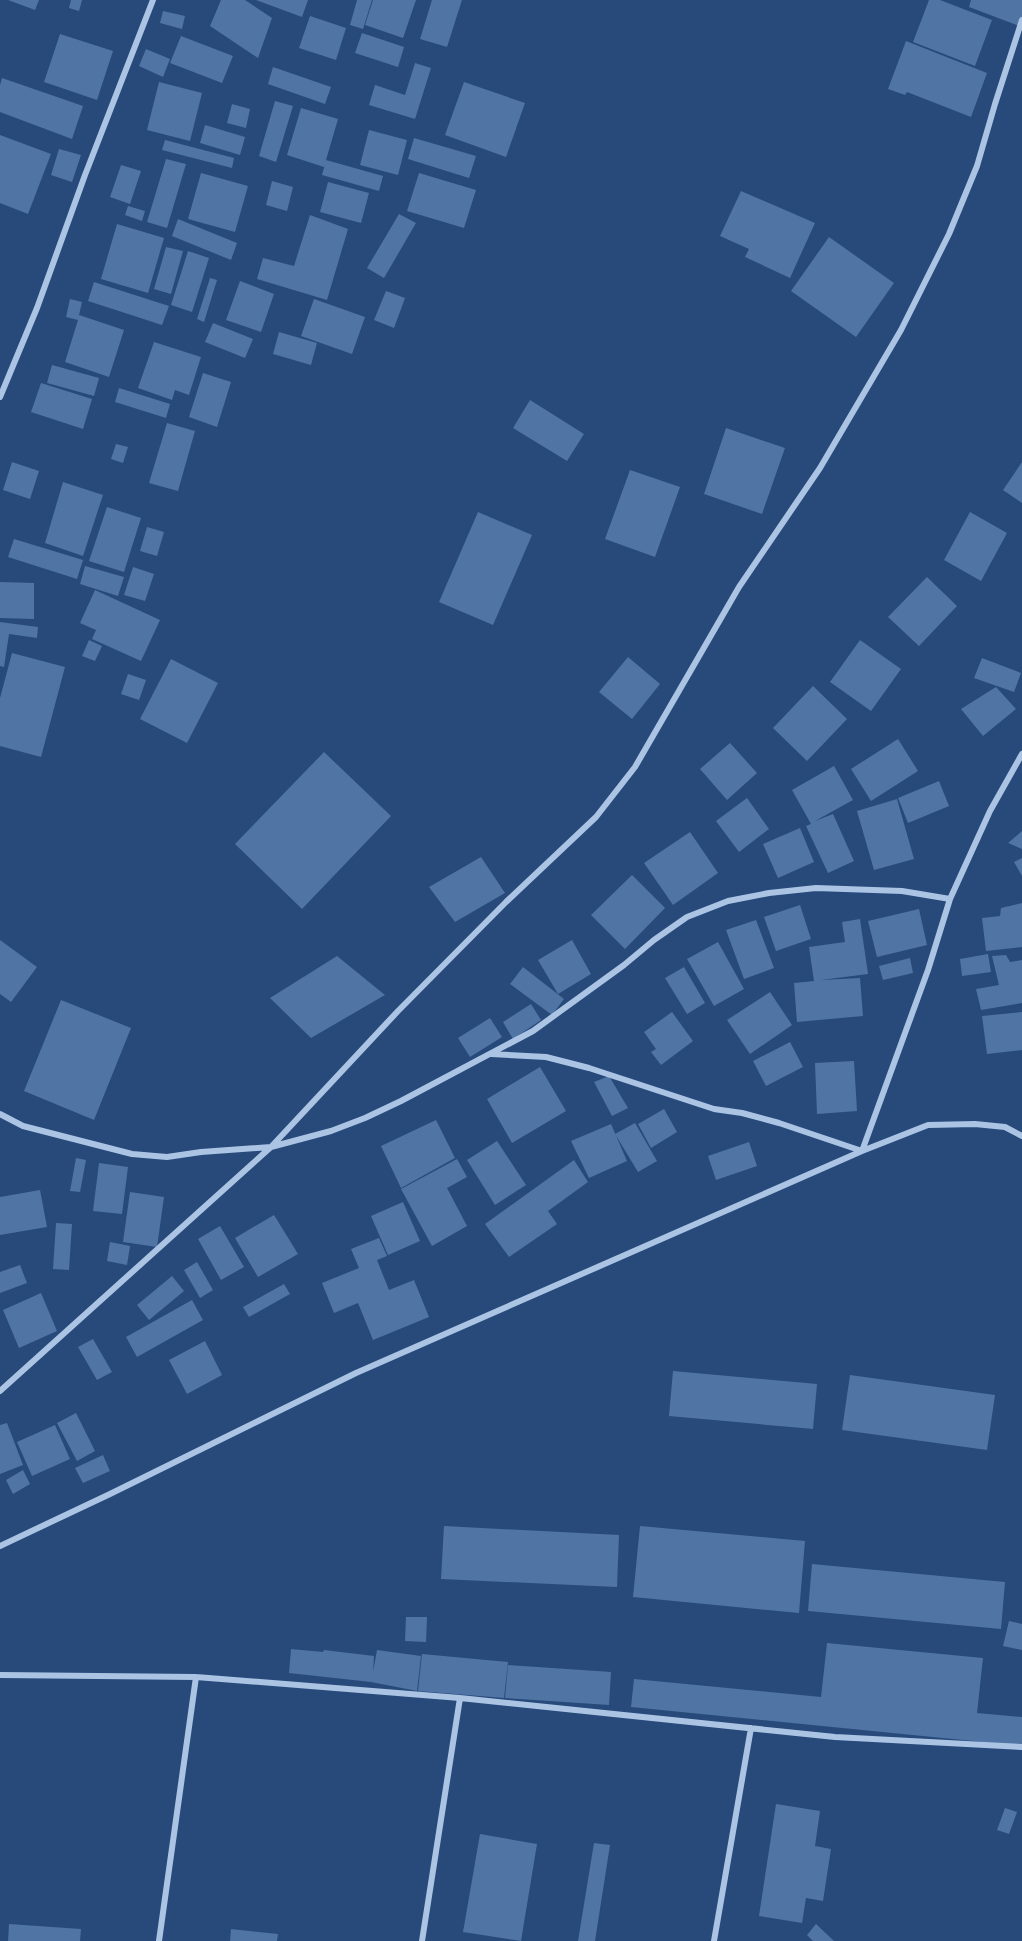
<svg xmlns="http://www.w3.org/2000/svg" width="1022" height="1941" font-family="'Varela Round',sans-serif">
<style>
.building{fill:#5074a4}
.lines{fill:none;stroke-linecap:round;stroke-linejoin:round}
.street{stroke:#abc4e4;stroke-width:6}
</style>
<rect width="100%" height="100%" fill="#274a7b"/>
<path class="building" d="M8 0H39L35 10Z
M71 0H82L79 11 69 8Z
M221 0H245L272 18 258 58 210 26Z
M256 0H308L302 17Z
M357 0H372L363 29 350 25Z
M373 0H416L403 38 365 25Z
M432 0H462L447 47 420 39Z
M929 0H940L992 20 975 66 913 42Z
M971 0H1022V27L969 7Z
M163 11 185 16 182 29 160 23Z
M310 16 346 28 336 60 299 48Z
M362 33 404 47 398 67 355 53Z
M60 34 113 51 97 100 44 82Z
M181 36 233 56 222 83 170 63Z
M906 41 987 73 971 117 907 92 905 95 888 89Z
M146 49 170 59 163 77 139 66Z
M415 63 431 68 415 119 369 105 375 85 405 95Z
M273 67 331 87 325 104 268 84Z
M2 78 83 106 72 139 0 112V85Z
M159 82 202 93 190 141 147 130Z
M464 82 525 103 506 157 445 135Z
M275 101 293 106 276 162 259 156Z
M232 104 250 109 246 128 227 123Z
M301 108 338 119 324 167 287 155Z
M205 125 245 137 240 155 200 143Z
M369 130 407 140 398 175 360 165Z
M0 135 51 154 28 214 0 203Z
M414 138 476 156 469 178 408 159Z
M165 140 234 158 232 168 162 150Z
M59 149 81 155 72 182 51 175Z
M166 159 186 164 167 228 147 222Z
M326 160 383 176 379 191 322 175Z
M121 165 141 171 130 204 110 197Z
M201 173 248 186 235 232 188 219Z
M419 173 476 190 464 228 407 211Z
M272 181 293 187 287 211 266 205Z
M328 182 369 193 361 223 320 212Z
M741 191 815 223 790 278 745 257 749 249 720 236Z
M128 206 145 211 142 221 125 215Z
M399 214 416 223 384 278 367 268Z
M310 215 348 229 327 300 257 279 263 258 294 266Z
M178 219 237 243 231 260 172 236Z
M117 224 164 238 148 293 101 279Z
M829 237 894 283 856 337 791 291Z
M166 247 183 251 171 294 154 289Z
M188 251 209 258 192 312 171 305Z
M210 278 217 280 204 322 197 319Z
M240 281 274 294 261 332 226 320Z
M94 282 169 306 162 325 88 301Z
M386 291 405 298 394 328 374 320Z
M70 299 82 302 79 315 124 330 109 377 65 362 78 320 66 317Z
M314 299 365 317 352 354 301 336Z
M213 323 253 339 245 358 205 342Z
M279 332 317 343 311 365 273 354Z
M154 342 201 357 189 395 175 390 172 400 138 388Z
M52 365 99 378 94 396 47 383Z
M203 373 231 382 217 427 189 417Z
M41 383 92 399 83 429 31 412Z
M119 388 170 404 166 418 115 402Z
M530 400 584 434 567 461 513 428Z
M167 423 195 431 178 491 149 483Z
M726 428 785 448 762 514 704 494Z
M116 444 128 447 123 463 111 459Z
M12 462 39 471 30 499 3 490Z
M1022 462V503L1003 490Z
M630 470 680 487 655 557 605 539Z
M63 482 103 495 83 556 45 543Z
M107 507 141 518 124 572 89 561Z
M478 512 532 535 493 625 439 602Z
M970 512 1007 533 981 581 944 560Z
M147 527 164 532 157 556 140 551Z
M14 539 83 560 77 579 8 557Z
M85 566 124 577 118 596 80 584Z
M133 567 154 574 145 601 124 595Z
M927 577 957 606 919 646 888 617Z
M0 582 34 583V619L0 618Z
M95 590 160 620 141 661 92 639 96 630 80 623Z
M0 622 38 627 37 638 9 634 4 667 0 666Z
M89 640 102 646 95 661 82 656Z
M860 640 901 669 871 711 830 682Z
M12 653 65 667 41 757 0 746V698Z
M628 657 660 684 632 719 599 692Z
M982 658 1021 673 1014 692 974 678Z
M171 659 218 683 187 743 140 719Z
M128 674 146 680 139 700 121 694Z
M813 686 847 719 807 761 773 728Z
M996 687 1016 709 983 736 961 709Z
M898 739 918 771 871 801 851 769Z
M730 743 757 773 727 800 700 769Z
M324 752 391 816 302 909 235 844Z
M834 766 853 800 815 821 833 814 854 861 828 873 806 826 811 824 792 790Z
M939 781 949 806 908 823 898 798Z
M747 798 769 829 739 852 716 821Z
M897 799 914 859 874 870 857 811Z
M800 828 814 862 778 878 763 844Z
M1022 831V849L1008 843Z
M690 832 718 873 673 905 644 863Z
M481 857 505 893 455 922 429 887Z
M1022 858V876L1014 862Z
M632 875 665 908 625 949 591 915Z
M1022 903V947L986 951 982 918 1000 916 1001 908Z
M800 905 811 939 776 951 764 917Z
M919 909 927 945 877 957 868 921Z
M860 919 868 974 821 980 860 978 863 1016 797 1022 794 983 814 981 809 947 845 942 842 922Z
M756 920 774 968 744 979 726 930Z
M0 940 37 967 11 1002 0 994Z
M572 940 591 974 558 994 538 960Z
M718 942 744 989 714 1006 687 959Z
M988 954 991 972 962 976 960 959Z
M1006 955 1010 962 1022 960V1003L981 1010 976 989 999 985 992 956Z
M337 956 385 995 311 1038 270 998Z
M910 958 913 973 883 980 879 966Z
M523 967 564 999 552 1015 510 984Z
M684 967 705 1003 687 1014 665 978Z
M770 992 792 1025 750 1054 727 1020Z
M61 1000 131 1028 94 1120 24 1091Z
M531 1004 541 1020 513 1039 503 1022Z
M672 1012 693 1041 661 1065 651 1052 656 1049 644 1032Z
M1022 1012V1050L987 1054 982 1016Z
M490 1018 502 1037 470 1057 458 1038Z
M790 1042 803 1067 766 1086 753 1061Z
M854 1061 857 1111 817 1114 815 1063Z
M540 1067 566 1111 512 1143 487 1099Z
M609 1076 628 1108 612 1116 594 1082Z
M664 1109 677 1132 651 1148 638 1124Z
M436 1120 455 1158 401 1188 381 1146Z
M635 1123 657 1161 638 1172 615 1134Z
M611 1124 627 1161 589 1178 571 1141Z
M497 1141 526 1185 495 1205 467 1160Z
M749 1142 757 1166 716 1180 708 1156Z
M76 1158 86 1160 80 1192 70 1191Z
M457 1159 467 1177 447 1188 467 1226 432 1246 401 1189Z
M574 1160 588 1182 548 1211 557 1224 509 1257 485 1224Z
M99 1163 128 1167 122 1214 93 1211Z
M40 1190 47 1227 0 1235V1197Z
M130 1192 164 1197 157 1247 123 1242Z
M403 1202 420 1241 388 1255 371 1216Z
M274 1215 298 1254 258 1277 235 1238Z
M56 1223 72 1224 69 1270 53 1269Z
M220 1226 244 1267 221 1280 198 1239Z
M379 1238 387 1256 377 1260 389 1290 414 1280 429 1317 373 1340 358 1303 334 1313 322 1283 359 1268 351 1249Z
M110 1242 130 1246 127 1265 107 1261Z
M197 1262 213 1290 200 1298 184 1270Z
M20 1265 27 1283 0 1293V1272Z
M172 1276 184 1291 149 1320 137 1305Z
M284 1284 290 1294 249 1317 243 1307Z
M41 1293 57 1331 19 1348 3 1310Z
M192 1300 203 1320 137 1357 126 1337Z
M93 1339 112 1372 97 1380 78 1347Z
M205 1341 222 1375 187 1394 169 1360Z
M673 1371 817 1384 813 1429 669 1416Z
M850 1375 995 1395 987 1450 842 1430Z
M76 1413 95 1451 77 1461 57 1423Z
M7 1423 23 1465 0 1474V1425Z
M55 1425 70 1459 32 1476 17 1442Z
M103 1455 110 1471 83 1483 75 1468Z
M23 1470 30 1484 13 1494 6 1480Z
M444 1526 619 1535 617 1587 441 1579Z
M640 1526 805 1541 799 1613 633 1597Z
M812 1564 1005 1582 1001 1629 808 1611Z
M406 1617H427L426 1642 405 1641Z
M1009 1621 1022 1624V1650L1003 1646Z
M827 1643 983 1658 977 1713 1022 1717V1746L631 1707 634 1679 821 1697Z
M291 1649 323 1652 324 1650 374 1656 373 1672 377 1650 421 1656 417 1691 371 1682 289 1673Z
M422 1654 508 1662 504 1698 418 1691Z
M508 1665 611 1672 609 1705 505 1698Z
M776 1804 820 1811 815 1846 831 1849 823 1901 806 1898 802 1923 759 1916Z
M1005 1808 1017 1812 1009 1834 997 1830Z
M480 1834 537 1844 521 1941 463 1932Z
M594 1843 610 1845 595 1941H578Z
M9 1924 81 1929 80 1941H8Z
M816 1924 834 1941H813L807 1935Z
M231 1929 278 1934 277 1941H230Z"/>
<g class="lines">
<path class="street" d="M0 397 37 308 85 175 153 0
M491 1054 546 1057 589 1068 714 1109 742 1113 779 1123 862 1151 928 970 950 899 990 811 1022 754
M0 1114 23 1126 132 1154 167 1157 201 1152 271 1147 331 1131 365 1118 401 1101 533 1031 624 965 654 940 687 917 728 901 769 893 816 888 902 891 950 899
M0 1391 271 1147 398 1011 506 902 596 817 635 767 739 587 820 468 901 330 949 234 977 166 995 104 1022 20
M0 1546 110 1494 356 1373 862 1151 928 1125 975 1124 1005 1127 1022 1136
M0 1675 196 1677 460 1698 835 1737 1022 1747
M159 1941 196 1677
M422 1941 460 1698
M714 1941 751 1728"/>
</g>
</svg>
